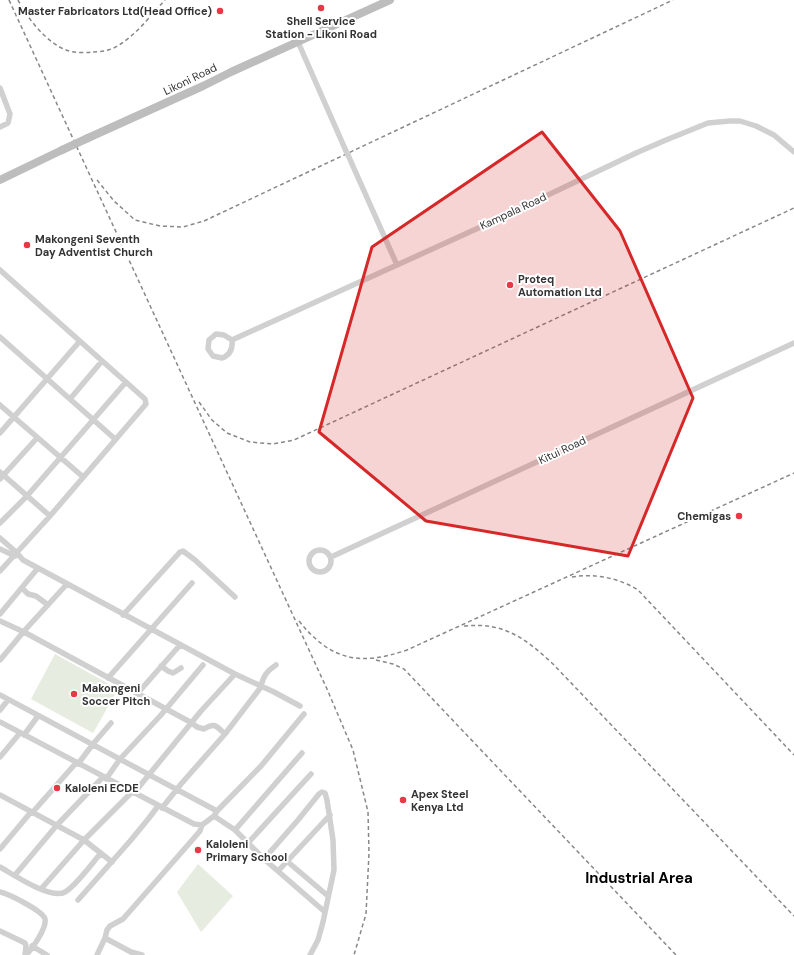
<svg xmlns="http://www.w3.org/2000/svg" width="794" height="955" font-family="'DM Sans',sans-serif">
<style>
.green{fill:#e6ecdf}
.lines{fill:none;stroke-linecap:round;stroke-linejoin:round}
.street{stroke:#d0d0d0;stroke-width:5.5}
.secondary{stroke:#bdbdbd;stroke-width:8}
.rail{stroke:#888;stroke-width:1.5;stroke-dasharray:4 3;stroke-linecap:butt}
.street-bridge{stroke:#d0d0d0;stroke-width:5.5}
.secondary-bridge{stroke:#bdbdbd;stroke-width:8}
.marked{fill:#d62828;fill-opacity:0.2;stroke:#d62828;stroke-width:3;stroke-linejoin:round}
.poi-dot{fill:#e63946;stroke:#fff;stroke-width:1.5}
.labels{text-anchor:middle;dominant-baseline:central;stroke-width:4;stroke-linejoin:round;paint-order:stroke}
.poi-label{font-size:11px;font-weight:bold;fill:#333;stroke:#fff;text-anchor:start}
.street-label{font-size:11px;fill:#333;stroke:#fff}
.district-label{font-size:15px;font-weight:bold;fill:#000;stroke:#fff}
</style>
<rect width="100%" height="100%" fill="#fff"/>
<path class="green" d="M55 654 118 689 93 733 31 699Z
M198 864 233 896 201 932 177 892Z"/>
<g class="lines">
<path class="street" d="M298 42 346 151
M0 88 10 114 8 123 0 127
M348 155 397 265
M0 270 145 399 146 404 50 516 0 571
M216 334 224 335 232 340C233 349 230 355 222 358L213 356 208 349 209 340Z
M0 337 115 439
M232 340 485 225 636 153 666 140 708 123 730 121H740L756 126 774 135 794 152
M70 399 102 361
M0 405 82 476
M0 433 80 341
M0 472 50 516
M0 479 37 438
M0 523 27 496 126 382
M0 538 16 552 23 560 235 674 274 692 300 706
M0 549 15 556
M309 561a11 11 0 1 1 22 0a11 11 0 1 1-22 0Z
M331 557 794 343
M22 588 28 594 36 596 48 605
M0 614 38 568
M123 615 180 552 183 551 195 560 235 597
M0 621 24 632 192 723 197 727 204 729C215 722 216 726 225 734
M0 660 25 630 67 584
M161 666 168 671 173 673 181 668
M108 678 192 583
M137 694 180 645
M0 695 217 811 261 766 304 714
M0 710 8 700
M0 722 194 824 202 825 214 816 217 811
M24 735 38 716
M0 757 20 733
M78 764 93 744 111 723
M106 779 120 759 161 715 203 665
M134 793 201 711 235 674
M0 795 84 840 112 862
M162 808 181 784 225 734 261 687C263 676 267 671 276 665
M32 813 76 763
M214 816 235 830 264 859 325 912
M235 830 302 753
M248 843 311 774
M0 849 31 812
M264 859 298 820 319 794 322 792 325 793 327 800 333 840 334 870 323 922 318 940 310 955
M288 862 328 896
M0 867C14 875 51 900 65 892 75 887 93 862 101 853
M279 870 330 815
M15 875 57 825 103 777
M41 889 84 840 132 792
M0 892C9 894 43 911 45 919 47 928 32 949 26 955
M78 900 131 840 149 818 158 806
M0 931 25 943 26 946 25 955
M105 938 107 930 110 926 123 919 194 838 200 831 202 825
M32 946 47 955
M97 955 105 938 131 952 142 955"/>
<path class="secondary" d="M88 138 203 86 231 72 390 0
M0 180 62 150"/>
<path class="rail" d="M9 0 327 689 353 750 368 812 369 853 366 914 354 955
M18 0C27 18 47 43 66 50 74 53 85 53 93 52 102 52 112 50 119 45 137 34 151 15 165 0
M97 180 114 201 135 220 160 226 183 227 204 221 673 0
M199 402 212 420 227 433 250 442 273 444 294 440 794 208
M572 577C594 573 619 578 638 590L794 755
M299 621C331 661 360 666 407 650L794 473
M464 626C504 622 525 638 553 664L794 916
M376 660 393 664 404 669 676 955"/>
<path class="street-bridge" d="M346 151 348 155"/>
<path class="secondary-bridge" d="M62 150 88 138"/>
</g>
<path class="marked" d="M542 132 620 231 693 398 628 556 426 521 319 432 372 247Z"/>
<g class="poi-dot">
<circle cx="321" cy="8" r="4"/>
<circle cx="220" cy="11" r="4"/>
<circle cx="27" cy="245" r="4"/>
<circle cx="510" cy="285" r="4"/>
<circle cx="739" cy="516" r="4"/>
<circle cx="74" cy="694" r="4"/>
<circle cx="57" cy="788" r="4"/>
<circle cx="403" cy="800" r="4"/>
<circle cx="198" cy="850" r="4"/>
</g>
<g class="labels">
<g class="poi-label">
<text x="212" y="11" text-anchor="end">Master Fabricators Ltd(Head Office)</text>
<text x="321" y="21" text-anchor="middle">Shell Service<tspan x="321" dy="13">Station - Likoni Road</tspan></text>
<text x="35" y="239">Makongeni Seventh<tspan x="35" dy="13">Day Adventist Church</tspan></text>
<text x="518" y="279">Proteq<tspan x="518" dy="13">Automation Ltd</tspan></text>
<text x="731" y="516" text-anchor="end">Chemigas</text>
<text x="82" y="688">Makongeni<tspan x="82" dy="13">Soccer Pitch</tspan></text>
<text x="65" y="788">Kaloleni ECDE</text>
<text x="411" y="794">Apex Steel<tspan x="411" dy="13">Kenya Ltd</tspan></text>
<text x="206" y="844">Kaloleni<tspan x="206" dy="13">Primary School</tspan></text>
</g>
<g class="street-label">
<text transform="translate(190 79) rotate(-26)">Likoni Road</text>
<text transform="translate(513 211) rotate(-25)">Kampala Road</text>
<text transform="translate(562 450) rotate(-25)">Kitui Road</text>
</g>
<g class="district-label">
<text x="639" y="878">Industrial Area</text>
</g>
</g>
</svg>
